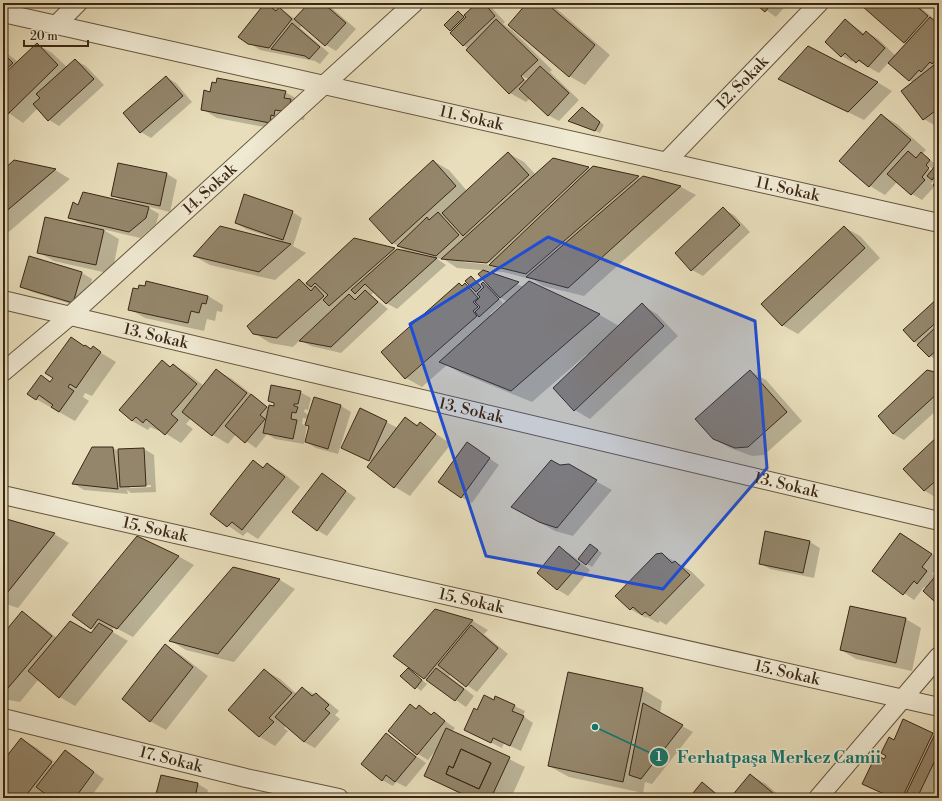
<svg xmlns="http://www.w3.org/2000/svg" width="942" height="801" font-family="'Libre Bodoni',serif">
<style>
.shadow{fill:#0003;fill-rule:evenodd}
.building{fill:#94866b;stroke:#3a2715;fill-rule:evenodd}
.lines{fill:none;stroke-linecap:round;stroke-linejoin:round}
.street-casing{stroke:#66553e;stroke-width:20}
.street{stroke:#f0ead3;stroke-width:18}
.marked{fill:#1d4ed8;fill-opacity:0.2;stroke:#1d4ed8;stroke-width:3;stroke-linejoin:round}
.labels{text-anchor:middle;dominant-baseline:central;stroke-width:3;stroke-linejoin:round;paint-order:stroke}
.street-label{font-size:16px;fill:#3a2715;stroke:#f0ead3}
.leader{fill:none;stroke:#0f766e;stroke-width:1.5}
.callout-dot{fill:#0f766e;stroke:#f0ead3;stroke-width:1.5}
.mark-label{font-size:12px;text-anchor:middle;font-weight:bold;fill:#fff}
.callout-label{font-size:17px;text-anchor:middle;font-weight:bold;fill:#0f766e;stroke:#f0ead3;stroke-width:3;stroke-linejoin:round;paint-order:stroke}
</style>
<rect width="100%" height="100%" fill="#e8debb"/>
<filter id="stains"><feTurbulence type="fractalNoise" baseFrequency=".005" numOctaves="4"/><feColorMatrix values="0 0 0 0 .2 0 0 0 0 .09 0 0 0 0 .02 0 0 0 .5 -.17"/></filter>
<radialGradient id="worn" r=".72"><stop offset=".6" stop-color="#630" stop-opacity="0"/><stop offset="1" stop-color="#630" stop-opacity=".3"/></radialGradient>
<path class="shadow" d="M266 3 278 10 280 8 296 20 310 3H326L356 29 336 51 326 45 302 25 300 28 329 53 320 64 315 61 260 50 239 36Z
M478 3H485L491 7 505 22 503 24 512 30 552 70 550 72 579 100 559 121 548 115 530 98 526 102 510 93 467 50 469 49 463 45 450 30 458 12 465 16ZM517 73 528 79 527 81 516 75Z
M528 3 551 4 610 55 585 85 569 76Z
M756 3H793L790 6 787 4 776 17Z
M867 3H915L939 23V128L924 119 902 91 913 83 889 62 879 73 854 59 852 62 842 56 846 20 865 34 866 32 877 38 896 56 907 44 864 6Z
M37 44 52 53 67 67 75 60 86 66 104 85 59 126 49 120 38 108 23 123 3 109V50L18 62Z
M166 77 176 83 192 102 151 138 141 132Z
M780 79 877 82 892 91 864 120Z
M285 92 301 101 306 109 304 120 291 118 285 131 217 118 202 109 211 93Z
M582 108 604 125 600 133 570 121Z
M881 115 897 124 926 150 922 154 937 165 939 163V189L935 186 922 200 912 194 897 182 885 195 870 186 841 161ZM926 165 933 169 932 171 925 167ZM934 180 937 182 934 186 931 184Z
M508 153 524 162 536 175 554 159 592 169 593 167 641 178 643 177 681 187 696 195 584 296 543 286 534 280 503 272 457 268 445 260 436 258 446 265 397 309 386 303 374 292 371 295 388 309 341 353 311 346 300 340 293 347 270 343 254 333 299 280 306 284 355 239 409 253 393 243 370 219 433 161 449 170 467 191ZM465 260 492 263V265L463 262Z
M14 161 55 170 70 179 3 237V171Z
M167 174 177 180 170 212 146 206 159 214 156 224 140 238 102 229 119 239 112 274 54 261 38 252 83 225 69 217 79 206 125 202 112 195Z
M723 209 734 215 750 232 703 276 692 270 676 253Z
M292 212 302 218 293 246 306 253 275 280 210 265 194 256 278 241V240L246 229 236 223Z
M844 227 860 236 880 258 798 334 782 325Z
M30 257 82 273 92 279 84 308 32 292 21 286Z
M483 271 524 287 529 282 600 315 619 326 642 305 657 314 678 336 590 419 575 410 554 388 588 356 587 354 532 402 461 373 447 365 422 387 406 378 382 352 459 284 463 286 465 284 474 289 471 277 481 285 483 283 491 287ZM497 296 508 302 492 316 490 314 503 303Z
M208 296 223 305 222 312 217 311 215 321 207 319 204 331 145 318 129 309Z
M939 298V362L930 356 914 341Z
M71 338 91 350 93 348 116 362 92 396 85 393 83 397 89 401 75 421 36 399 41 376 51 382Z
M162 362 172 367 174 365 189 374 204 386 216 370 232 379 269 408 275 407V404L269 401 300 392 311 398 308 410 305 409 304 412 309 415 341 406 351 412 338 454 316 448 306 442 310 427 307 425 304 444 275 439 267 434 256 448 236 434 228 444 213 435 191 418 186 424 193 429 181 443 160 430 159 431 150 427 148 430 132 421ZM303 418 308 419 306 426 302 424Z
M750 371 766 380 802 421 764 455 752 456 730 448 714 439Z
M939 374V408L904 440 893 434Z
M360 409 398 428 405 418 418 425 420 423 451 444 410 496 395 487 368 467 372 462 353 453Z
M939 437V493L935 497 925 491 905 469Z
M467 443 499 465 472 503 461 497Z
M113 448 120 452 144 449 154 455 156 492 131 493 127 490 128 494 84 490 74 484ZM151 485V487L130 488V486Z
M253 461 265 468 268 464 283 473 300 487 258 539 247 532 243 536 211 514Z
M560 466H568L612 490 573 536 555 531 528 516Z
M322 474 356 498 327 536 317 530Z
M3 519 54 534 69 543 18 608 3 603Z
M911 540 939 559V565L932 574 936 577 939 573V602L925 591 927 588 924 587 914 600 873 571Z
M810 542 820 548 814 578 770 569 760 563Z
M559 548 570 554 590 570 568 596 558 590 538 573Z
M595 548 602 553 592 567 587 564Z
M662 554 691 571 705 585 666 625 660 621 658 623 647 617 646 618 630 609Z
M178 556 194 565 133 637 114 627 111 631 128 641 75 706 60 697 39 679 20 702 3 699V630L6 632 22 613 37 622 57 638 91 634 95 630 74 614Z
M234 568 280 580 295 589 234 662 186 650 171 641Z
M436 610 473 621 488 630 484 634 508 654 477 692 451 674 449 676 474 696 466 707 424 678Z
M906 619 921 628 912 671 856 659 841 650Z
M165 646 181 655 208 676 166 730 150 721Z
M408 669 427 684 421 691 402 676Z
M264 670 280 679 297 694 302 688 326 700 339 711 335 715 340 719 315 748 304 742 286 726 284 728 288 731 275 746 260 737 229 710Z
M642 689 662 701 660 714 693 732 652 784 645 782 643 793 569 777 549 766Z
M496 697 525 711 523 716 533 723 521 751 504 743 502 748 465 730Z
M410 705 417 709 419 706 433 715 434 713 455 728 452 731 525 767 511 798H469L425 776 436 750 428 760 418 754Z
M904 721 939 738V779L930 798H891L864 783 885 760Z
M386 734 426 763 406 787 396 782 393 786 382 780Z
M21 739 37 748 56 763 65 751 104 779 90 798H53L49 795 47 798H3V758L6 760ZM48 759 55 763V765L47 761Z
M750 775 766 784 782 798H732Z
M198 784 208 790 206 798H156Z
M702 784 712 790 723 798H690Z"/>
<path class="building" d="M265 3 276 11 279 7 292 19 269 48 248 44 238 37Z
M309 3H323L346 23 325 46 294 19Z
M477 3H484L495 16 463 46 450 33 466 17 464 15Z
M527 3H546L595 45 569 77 508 25Z
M754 3H772L765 12Z
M865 3H913L928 16 904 43 862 6Z
M458 11 464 17 450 31 444 25Z
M930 17 939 25V56L932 64 930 62 921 72 919 70 909 81 888 63Z
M496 19 538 60 521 76 524 80 509 94 466 50Z
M845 19 863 35 866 31 885 48 868 67 859 60 856 63 845 53 841 57 825 42Z
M292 23 320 47 309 59 305 56 271 49Z
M37 43 58 65 7 115 3 111V75Z
M808 46 878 82 848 112 778 79Z
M3 53 13 63 3 72Z
M75 59 94 79 48 121 33 104 40 98 36 94Z
M939 61V108L923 120 901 91Z
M540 66 569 93 548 116 519 89Z
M166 76 183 96 140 133 123 113Z
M217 78 286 91 284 98 291 99 288 112 275 110 274 116 271 115 270 123 201 110 204 90 210 92 212 82 216 83Z
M582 107 600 122 595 131 568 121Z
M881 114 911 140 869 187 839 161Z
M908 151 916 158 921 152 930 160 926 165 929 168 922 177 925 180 911 195 887 174Z
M508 152 529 175 463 236 442 213Z
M553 158 589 167 487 263 441 259Z
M14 160 56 169 3 214V170Z
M433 160 456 186 392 244 369 219Z
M939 161V190L933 185 938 179 935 176 932 180 927 176Z
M118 163 167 173 160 206 111 196Z
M593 166 639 176 526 274 489 265Z
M643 176 681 186 568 288 526 277Z
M83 192 149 207 146 218 129 232 68 218 73 202 78 205Z
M244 194 293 211 283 240 235 223Z
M723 207 740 225 691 271 675 253Z
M438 212 459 235 436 256 397 246 427 217 429 220Z
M45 217 104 230 96 265 37 253Z
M220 226 291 244 259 272 193 256Z
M844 226 865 248 782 326 761 304Z
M354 238 395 248 329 306 323 300 328 295 315 283 311 287 306 283Z
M397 249 437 258 386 304 365 284 355 294 351 290Z
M29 256 82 272 73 303 20 287Z
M483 270 519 282 500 298 478 274Z
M471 276 481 287 476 292 465 281Z
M299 279 311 291 315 286 324 296 277 338 253 334 247 326Z
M146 281 208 296 206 304 202 303 199 313 191 311 188 323 128 310 133 288 138 289 139 285 145 286Z
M529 281 600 314 511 391 439 362Z
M483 282 499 299 479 317 475 312 480 307 475 302 480 297 477 294 484 287 481 284Z
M459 283 462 286 465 283 478 298 473 302 478 307 473 311 477 316 405 379 381 352Z
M365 290 378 302 331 347 299 341 349 294 355 300Z
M939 297V320L914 342 903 330Z
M642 303 664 326 574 411 553 388Z
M939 324V348L929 357 917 345Z
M71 337 84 346 85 345 91 349 93 346 101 352 76 388 70 384 68 387 74 391 59 412 51 407 53 405 39 395 36 400 27 394 41 375 50 382 53 378 45 373Z
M162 360 170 367 173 364 197 384 171 414 178 420 165 435 146 419 143 423 136 417 132 421 119 410Z
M216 369 247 393 212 436 182 412Z
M750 370 787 412 748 447 735 448 713 439 695 419Z
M927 370 939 373V392L893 434 878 416Z
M271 385 301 391 298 404H294V406L298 407 296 413 292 412 291 419 297 420 293 439 263 433 269 405 274 406V403L268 401Z
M251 394 267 407 260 415 265 419 245 443 225 426Z
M314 397 341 405 328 449 305 442 309 426 305 425Z
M360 408 387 421 369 461 341 448Z
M405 417 417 426 420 422 436 434 394 488 367 467Z
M939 435V478L924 491 903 469Z
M467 442 490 458 461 498 438 482Z
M92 447H113L118 489 72 484Z
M144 448 146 486 120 487 118 449Z
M253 460 263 468 267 463 285 477 242 530 232 522 227 527 210 514Z
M551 460 560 465 569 464 597 480 557 528 539 522 511 507Z
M322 473 346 491 317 531 292 512Z
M3 518 55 533 3 598Z
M765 531 810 541 803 573 759 564Z
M900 533 932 554 922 567 927 571 917 584 914 581 903 595 872 571Z
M137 536 179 556 117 629 98 619 91 629 72 615Z
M590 544 598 550 586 565 578 559Z
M559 546 580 564 557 590 537 573Z
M662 553 672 563 675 561 690 575 650 616 645 612 642 615 633 607 630 610 615 596 656 554Z
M233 567 280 579 218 654 169 641Z
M939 572V595L934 601 923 591Z
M850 606 906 618 896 663 840 650Z
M435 609 473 620 424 679 393 656Z
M22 611 52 636 3 694V634Z
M70 621 91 633 99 623 113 631 59 698 28 671Z
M471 625 498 648 466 687 438 665Z
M165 644 193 667 150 722 122 699Z
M408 668 422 680 415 689 400 676Z
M436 668 464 689 455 701 426 680Z
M264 669 292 693 269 718 274 722 259 737 228 710Z
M568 672 643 688 623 782 548 766Z
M302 687 312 696 316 693 329 705 325 709 330 713 304 742 275 717Z
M484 695 494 700 495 696 515 705 512 711 524 716 510 746 493 738 491 743 464 730 474 708 477 710Z
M643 703 683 725 641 779 629 775Z
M410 704 416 709 419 705 431 715 434 712 445 721 417 755 388 731Z
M903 719 933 733 902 798H893L862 784 876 755 884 759 886 756 881 753 889 737 894 740Z
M446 728 510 757 491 798H471L424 776ZM461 749 491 763 479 789 446 774 449 766 453 768Z
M386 733 416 757 395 782 386 775 382 781 361 764Z
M935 734 939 736V752L917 798H904Z
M21 738 52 762 24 798H3V761Z
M461 749 491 763 479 789 446 774 449 766 453 768Z
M65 750 94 772 75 798H51L36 787Z
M750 774 779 798H730Z
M161 775 198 783 195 798H155Z
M702 782 721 798H689Z"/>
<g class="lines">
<g class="street-casing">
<g id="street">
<path id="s1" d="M3 13 939 223"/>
<path d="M56 25 78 3"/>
<path id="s2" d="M666 162 819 3"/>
<path id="s3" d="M3 300 939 521"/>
<path id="s4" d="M3 372 71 315 414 3"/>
<path id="s5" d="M3 495 939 707"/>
<path id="s6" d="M3 718 246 778 339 798"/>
<path d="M818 798 939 656"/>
</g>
</g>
<use href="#street" class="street"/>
</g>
<path class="marked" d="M548 237 755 321 767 468 663 589 486 556 410 324Z"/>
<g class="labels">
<g class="street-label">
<text stroke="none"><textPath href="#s2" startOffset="110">12. Sokak</textPath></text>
<text stroke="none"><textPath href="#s1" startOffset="480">11. Sokak</textPath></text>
<text stroke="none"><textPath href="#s4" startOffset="276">14. Sokak</textPath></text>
<text stroke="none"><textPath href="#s1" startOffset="804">11. Sokak</textPath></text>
<text stroke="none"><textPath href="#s3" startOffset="157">13. Sokak</textPath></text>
<text stroke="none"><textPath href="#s3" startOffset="481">13. Sokak</textPath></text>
<text stroke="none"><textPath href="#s3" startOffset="805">13. Sokak</textPath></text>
<text stroke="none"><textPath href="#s5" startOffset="156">15. Sokak</textPath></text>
<text stroke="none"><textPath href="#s5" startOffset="480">15. Sokak</textPath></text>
<text stroke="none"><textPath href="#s5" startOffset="804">15. Sokak</textPath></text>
<text stroke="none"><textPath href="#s6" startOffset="173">17. Sokak</textPath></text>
</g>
</g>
<path class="leader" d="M595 727L659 757"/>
<g class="callout-dot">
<circle cx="595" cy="727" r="4"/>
<circle cx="659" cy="757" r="10"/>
</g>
<g class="mark-label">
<text x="659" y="761">1</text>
</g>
<g class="callout-label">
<text x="779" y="763">Ferhatpaşa Merkez Camii</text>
</g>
<rect width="942" height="801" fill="none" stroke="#e8debb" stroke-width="16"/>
<rect x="4" y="4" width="934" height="793" fill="none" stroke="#3a2715" stroke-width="2"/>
<rect x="8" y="8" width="926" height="785" fill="none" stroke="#3a2715"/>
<path d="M24 40v6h64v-6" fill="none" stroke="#3a2715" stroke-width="2"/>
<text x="30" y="40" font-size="12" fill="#3a2715" stroke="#f0ead3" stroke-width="3" paint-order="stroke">20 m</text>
<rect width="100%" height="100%" filter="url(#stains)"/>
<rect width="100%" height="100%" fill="url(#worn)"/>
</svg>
